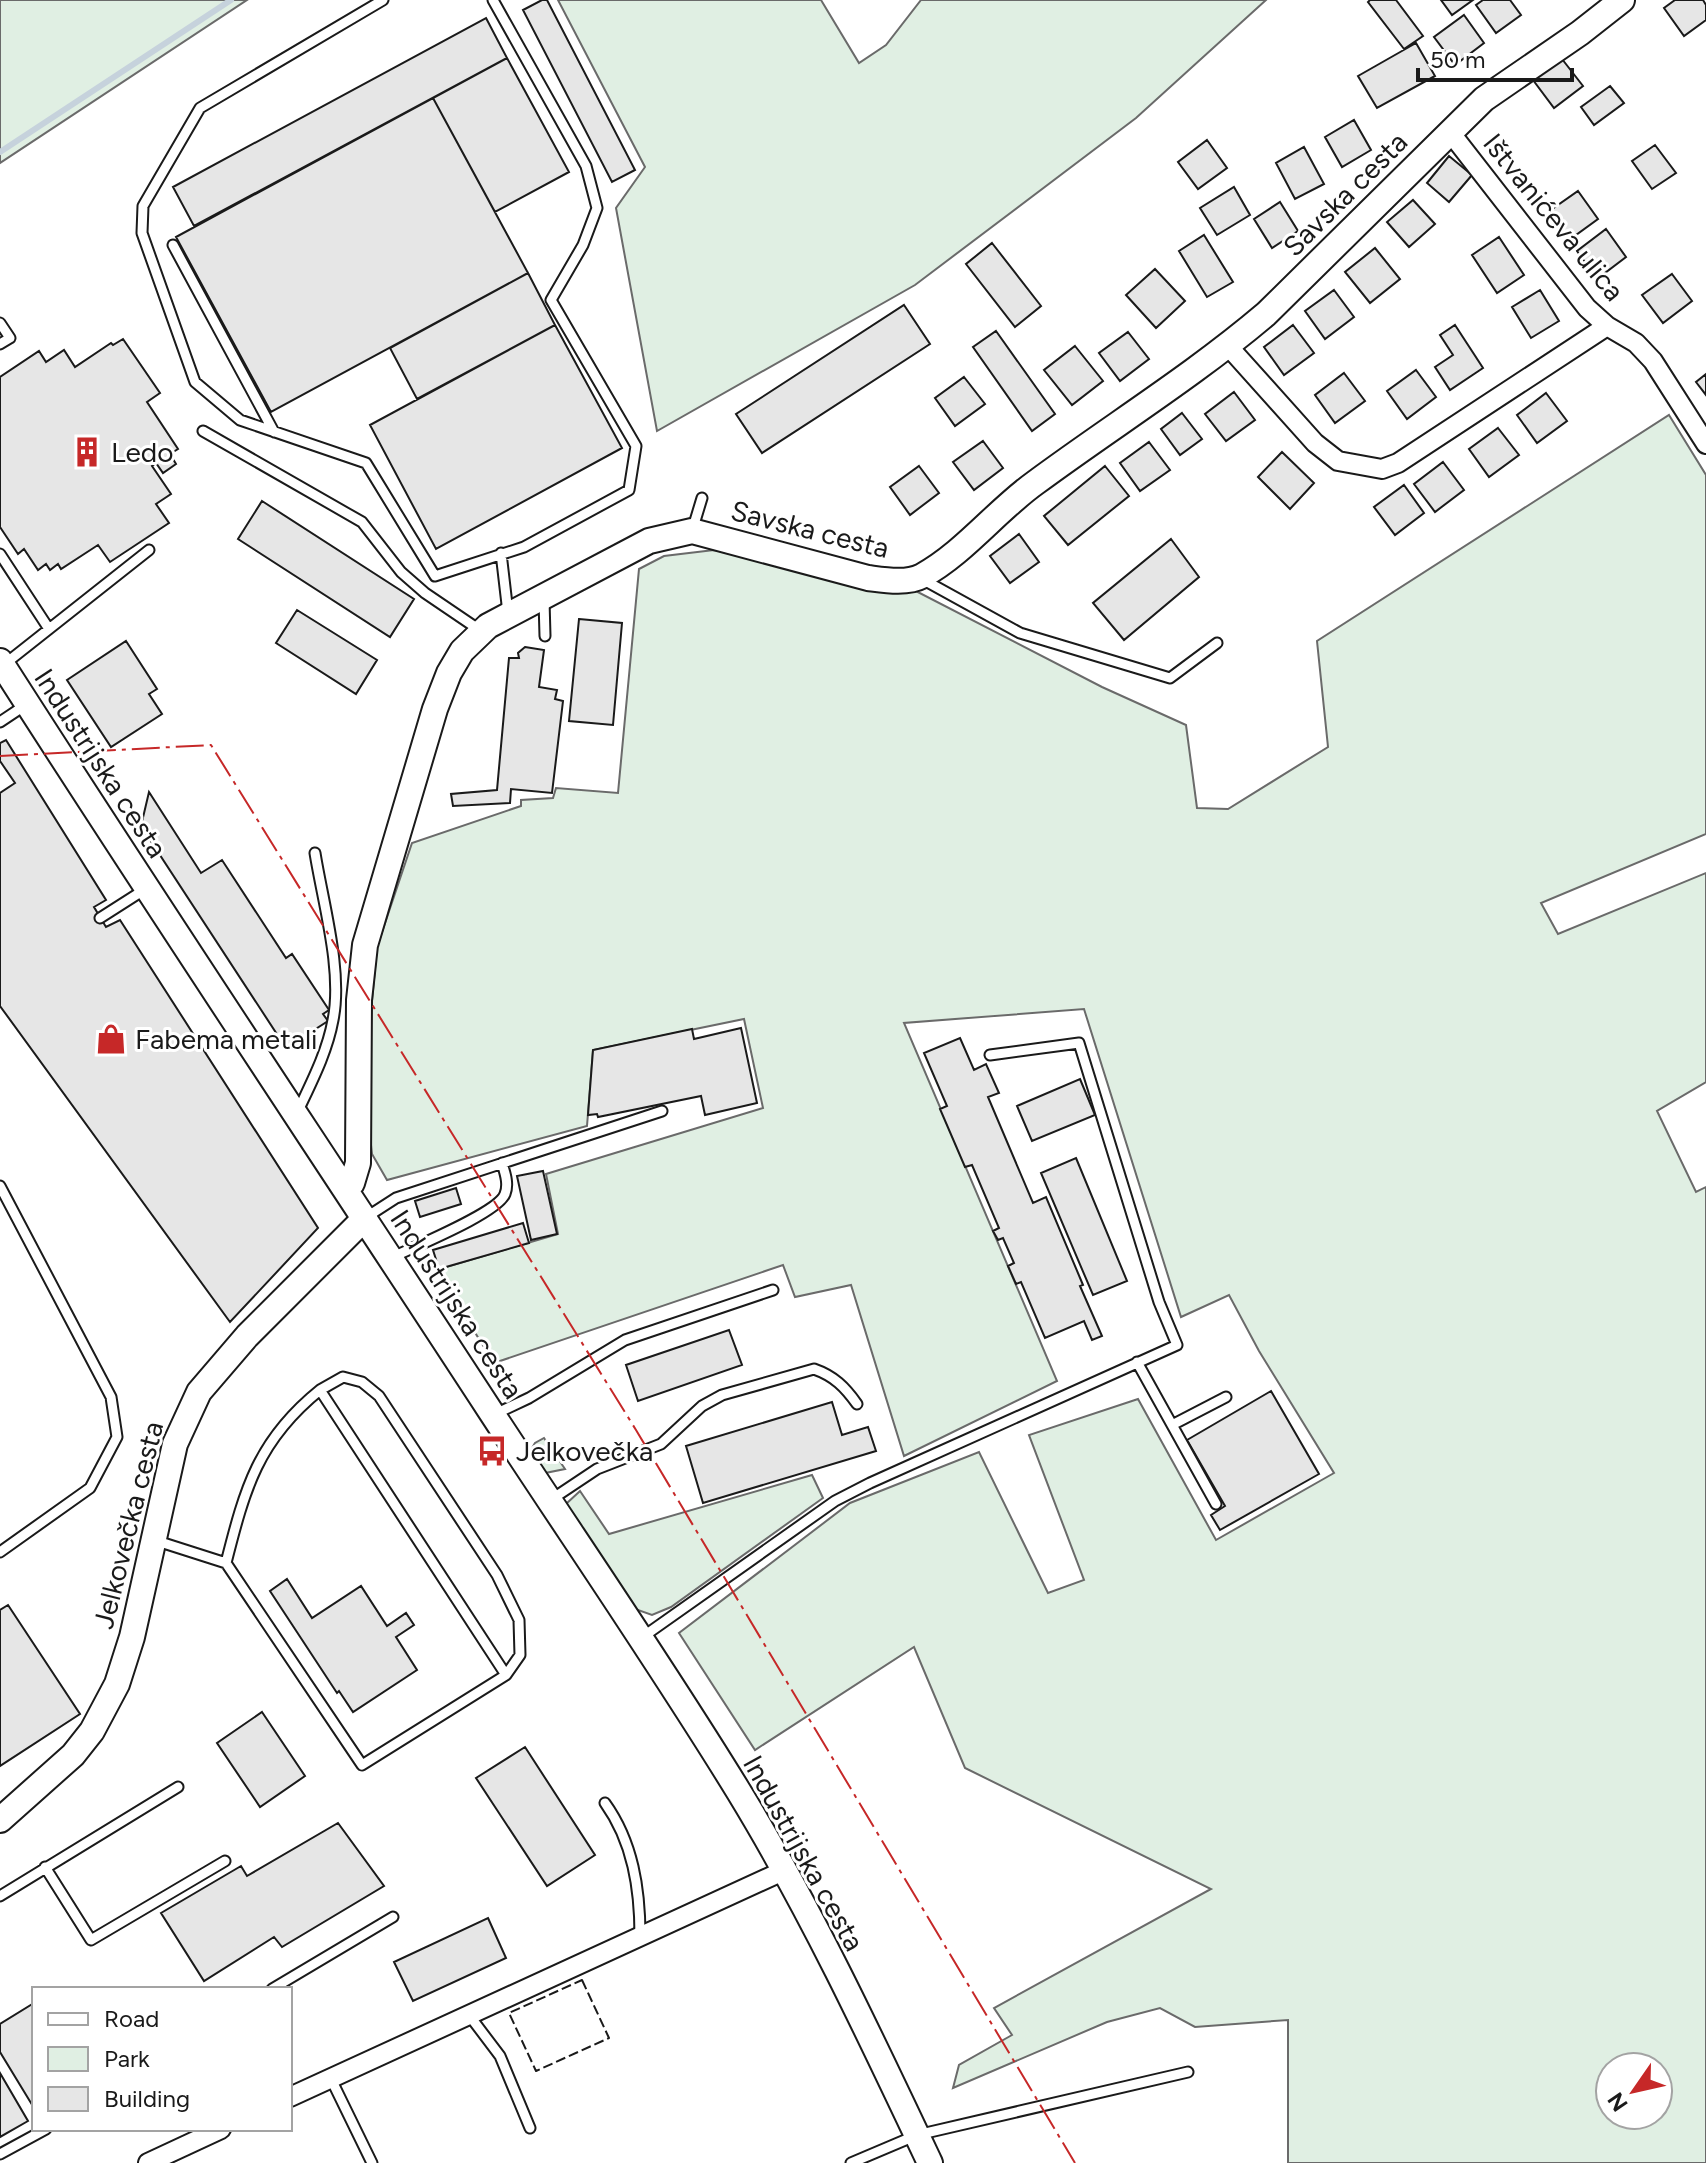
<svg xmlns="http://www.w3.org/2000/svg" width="1706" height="2163" font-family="Figtree,sans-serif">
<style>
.green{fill:#e0efe3;stroke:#6a6a6a;stroke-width:2;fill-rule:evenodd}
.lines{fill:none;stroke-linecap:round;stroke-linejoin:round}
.stream{stroke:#c6d2dc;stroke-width:6}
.building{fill:#e6e6e6;stroke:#1a1a1a;stroke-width:2}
.service-casing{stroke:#1a1a1a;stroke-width:13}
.minor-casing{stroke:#1a1a1a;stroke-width:22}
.tertiary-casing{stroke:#1a1a1a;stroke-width:28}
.service{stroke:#fff;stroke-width:9}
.minor{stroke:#fff;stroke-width:18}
.tertiary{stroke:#fff;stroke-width:24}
.fence{stroke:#1a1a1a;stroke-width:2;stroke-dasharray:10 4;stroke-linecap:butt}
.power{stroke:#c62828;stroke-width:2;stroke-dasharray:28 6 4 6;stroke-linecap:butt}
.labels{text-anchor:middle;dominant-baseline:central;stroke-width:6;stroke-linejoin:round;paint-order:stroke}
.street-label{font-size:28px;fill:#1a1a1a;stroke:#fff}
.poi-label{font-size:28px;fill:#1a1a1a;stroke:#fff;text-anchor:start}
</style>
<rect width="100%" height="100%" fill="#fff"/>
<path class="green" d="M0 0H247L0 163Z
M558 0H821L859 63 886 45 921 0H1266L1136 118 915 285 657 431 616 208 645 167Z
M1669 415 1706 475V834L1541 903 1558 934 1706 873V1082L1657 1111 1696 1192 1706 1187V2163H1288V2020L1195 2027 1160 2008 1107 2022 953 2088 959 2065 1012 2035 994 2008 1211 1889 965 1768 914 1647 755 1750 679 1633 850 1503 979 1452 1048 1593 1084 1580 1029 1435 1138 1399 1216 1540 1334 1473 1259 1351 1229 1295 1181 1317 1084 1009 904 1023 1057 1381 904 1456 851 1285 795 1297 783 1265 494 1363 436 1270 558 1234 546 1174 763 1108 744 1019 593 1050 587 1126 387 1180 372 1154 371 1145V1012L377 947 412 843 521 806V800L553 798 556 788 618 793 639 569 664 556 714 550 912 589 1102 687 1186 725 1197 808 1228 809 1328 747 1317 641ZM1610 2067H1658V2115H1610Z
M544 1438 565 1469 545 1473 532 1448 535 1443Z
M812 1475 823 1498 671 1607 652 1615 635 1609 566 1504 580 1491 609 1534Z"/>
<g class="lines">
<path class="stream" d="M0 152 231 0"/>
</g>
<path class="building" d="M542 0H547L635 170 612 182 523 10Z
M1370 0H1396L1423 36 1404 49 1368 2Z
M1441 0H1473L1452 15Z
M1483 0H1510L1521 15 1496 33 1476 5Z
M1675 0H1703L1706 5V20L1684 36 1664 8Z
M1464 15 1484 43 1455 65 1434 37Z
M486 18 507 58 194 226 173 187Z
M1416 43 1435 76 1377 108 1358 76Z
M507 58 569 172 495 212 433 98Z
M1562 59 1583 86 1554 108 1533 80Z
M1610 86 1624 103 1594 125 1581 107Z
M433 98 528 273 271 412 176 237Z
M1354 120 1371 150 1342 167 1325 137Z
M1207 140 1227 168 1198 189 1178 162Z
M1655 145 1676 173 1652 189 1632 161Z
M1304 147 1324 184 1295 199 1276 163Z
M1449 156 1472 175 1449 202 1427 183Z
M1234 187 1250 215 1217 235 1200 208Z
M1578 191 1598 219 1569 240 1548 212Z
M1413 200 1435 224 1409 247 1387 222Z
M1280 202 1298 231 1272 248 1254 219Z
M1606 229 1626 257 1597 279 1577 251Z
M1204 235 1233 282 1207 297 1179 251Z
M1499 237 1524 275 1497 293 1472 255Z
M992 243 1041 306 1015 327 966 264Z
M1375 248 1400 279 1370 303 1345 272Z
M1155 269 1185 301 1156 328 1126 295Z
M528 273 555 325 417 399 390 348Z
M1672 274 1692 301 1663 323 1642 295Z
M1334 290 1354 317 1325 339 1305 311Z
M1540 290 1559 321 1531 338 1512 307Z
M904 305 930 344 762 453 736 414Z
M555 325 622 448 436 549 370 425Z
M1293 325 1314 353 1284 375 1264 347Z
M1455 325 1483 368 1450 390 1435 367 1453 355 1440 335Z
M996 331 1055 414 1032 431 973 347Z
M1128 332 1149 359 1120 381 1099 353Z
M123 339 160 393 147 402 178 449 170 454 176 464 163 473 156 463 152 466 171 494 156 504 169 523 110 562 98 545 61 569 58 564 50 570 46 564 38 570 24 549 18 554 0 527V377L39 351 46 362 64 350 75 367 111 343 113 345Z
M1075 346 1103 381 1072 405 1044 370Z
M1416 370 1436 397 1407 419 1387 391Z
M1344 373 1365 401 1335 423 1315 395Z
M1706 374V395L1696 382Z
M964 377 985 404 955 426 935 398Z
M1234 392 1255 420 1226 441 1205 414Z
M1546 393 1567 421 1537 443 1517 415Z
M1182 413 1202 439 1180 455 1161 429Z
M1498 428 1519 455 1489 477 1469 449Z
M983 441 1003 468 974 490 953 462Z
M1149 442 1170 470 1140 491 1120 463Z
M1282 452 1314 483 1290 509 1258 477Z
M1443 462 1464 490 1435 512 1414 484Z
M919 466 939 493 910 515 890 487Z
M1105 466 1129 496 1068 545 1044 516Z
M1404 485 1424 513 1395 535 1374 507Z
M262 501 414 599 390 637 238 539Z
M1019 534 1039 562 1010 583 990 556Z
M1171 539 1199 577 1124 640 1093 603Z
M297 610 377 660 356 694 276 643Z
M579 619 622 623 613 725 569 721Z
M126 641 157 689 149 694 162 714 111 747 67 680Z
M525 647 544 650 539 687 557 690 555 699 563 701 552 793 511 789 510 803 453 806 451 794 497 790 509 658H519L518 653Z
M6 740 106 900 94 907 106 927 120 920 318 1228 230 1322 0 1006V793L15 783 0 761V743Z
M149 792 201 873 222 860 286 958 292 954 329 1010 323 1014 328 1021 286 1048 141 826Z
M741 1028 757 1103 705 1115 701 1096 598 1117 597 1114 588 1115 593 1050 692 1029 694 1039Z
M960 1038 974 1070 986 1064 999 1093 988 1097 1033 1203 1046 1197 1083 1285 1080 1286 1102 1336 1092 1340 1084 1321 1045 1338 1021 1282 1016 1284 1008 1266 1014 1263 1003 1238 998 1240 993 1231 999 1228 972 1165 965 1167 940 1109 947 1106 924 1053Z
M1080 1079 1095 1115 1032 1141 1017 1106Z
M1076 1158 1127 1281 1093 1295 1041 1173Z
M543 1171 557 1234 531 1240 517 1176Z
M456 1188 461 1204 420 1217 415 1201Z
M523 1223 529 1243 439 1269 433 1250Z
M729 1330 742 1365 638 1401 626 1365Z
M1271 1391 1319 1474 1220 1530 1211 1515 1225 1506 1187 1440Z
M832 1402 842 1435 868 1427 876 1451 703 1503 686 1446Z
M287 1579 312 1618 361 1586 387 1626 406 1613 414 1625 396 1637 417 1670 353 1712 339 1691 337 1693 270 1591Z
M8 1605 80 1714 0 1766V1610Z
M262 1712 305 1776 260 1807 217 1743Z
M525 1747 595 1855 547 1886 476 1778Z
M338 1823 384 1886 282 1947 274 1937 204 1981 161 1913 241 1866 247 1876Z
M488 1918 506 1958 413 2001 394 1962Z
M34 2003V2108L0 2052V2024Z
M0 2073 28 2121 0 2137Z"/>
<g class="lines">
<g class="service-casing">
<path id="service" d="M383 0 200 108 143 206 142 233 195 382 240 420 366 463 435 576 524 547 629 490 636 446 551 300 583 245 597 208 586 166 493 0
M173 245 274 432
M0 323 10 338 0 344
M203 431 362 522 401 572 425 593 481 631
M692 531 702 498
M501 553 508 613
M0 554 49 629
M922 579 1020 633 1170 678 1217 643
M544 600 545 636
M6 663 149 550
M0 722 27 704
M100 918 147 888
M297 1113C311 1083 327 1053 333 1020 343 971 323 903 315 853
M0 1186 111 1397 117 1437 90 1488 0 1552
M365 1218 396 1198 662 1111
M391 1258C413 1247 498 1213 505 1194 509 1184 505 1173 502 1163
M1137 1362 1216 1504
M320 1390 343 1377 362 1382 379 1396 497 1575 519 1620 520 1655 506 1675
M493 1415 529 1398 625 1340 773 1290
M1172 1425 1226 1397
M552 1499 597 1469 661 1444 702 1406 722 1395 814 1369C834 1376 845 1387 857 1404
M154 1540 226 1563 362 1765 506 1675 320 1390C258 1440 245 1488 226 1563
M644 1636 835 1501 870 1483 1177 1345 1159 1302 1079 1043 990 1055
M605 1803C633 1842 640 1889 640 1936
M45 1867 91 1940 225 1861
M0 1896 178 1787
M272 1989 393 1917
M469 2015 500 2056 530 2128
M331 2079 372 2163
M0 2154 46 2129
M851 2163 917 2135 1188 2072"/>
</g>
<g class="minor-casing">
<path id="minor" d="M1450 132 1587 308 1607 326 1636 343 1653 361 1706 444
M1228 346 1315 443 1338 461 1382 469 1398 463 1607 326
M290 2097 783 1871
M148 2163 221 2129"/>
</g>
<g class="tertiary-casing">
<path id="tertiary" d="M0 661C161 913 328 1162 491 1412 574 1539 660 1663 739 1792 811 1910 871 2038 930 2163
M345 1189 352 1183 358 1163 359 1000 365 945 435 709 449 673 462 651 488 626 649 541 692 531 868 578C884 580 907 584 922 576 964 553 996 511 1035 483 1112 426 1193 376 1266 314L1484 99 1580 33 1622 0
M0 1820 73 1755 92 1731 117 1684 132 1637 175 1444 199 1392 247 1336 365 1218"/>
</g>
<use href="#service" class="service"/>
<use href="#minor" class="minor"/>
<use href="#tertiary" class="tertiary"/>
<path class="fence" d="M582 1980 609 2038 536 2071 509 2013Z"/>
<path class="power" d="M0 756 211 745 636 1430 1075 2163"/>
</g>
<defs>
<g id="building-bare" transform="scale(2.4)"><path d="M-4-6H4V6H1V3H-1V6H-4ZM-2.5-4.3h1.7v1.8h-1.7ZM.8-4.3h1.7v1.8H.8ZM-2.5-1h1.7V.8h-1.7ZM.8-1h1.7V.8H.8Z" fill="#c62828" stroke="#fff" stroke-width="2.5" paint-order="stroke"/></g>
<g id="shop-bare" transform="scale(2.4)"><path d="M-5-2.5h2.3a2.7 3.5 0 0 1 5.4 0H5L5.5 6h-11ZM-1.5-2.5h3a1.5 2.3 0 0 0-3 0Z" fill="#c62828" stroke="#fff" stroke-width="2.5" paint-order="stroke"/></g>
<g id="bus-bare" transform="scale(2.4)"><path d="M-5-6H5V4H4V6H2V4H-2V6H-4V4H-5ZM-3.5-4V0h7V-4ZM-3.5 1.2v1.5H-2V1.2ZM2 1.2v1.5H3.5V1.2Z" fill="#c62828" stroke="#fff" stroke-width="2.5" paint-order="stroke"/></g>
</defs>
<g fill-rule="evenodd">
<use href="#building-bare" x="87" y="452"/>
<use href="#shop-bare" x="111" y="1039"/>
<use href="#bus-bare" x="492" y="1451"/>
</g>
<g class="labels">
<g class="street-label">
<text transform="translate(1345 194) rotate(-45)">Savska cesta</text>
<text transform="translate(1554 217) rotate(51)">Ištvanićeva ulica</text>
<text transform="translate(810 529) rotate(14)">Savska cesta</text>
<text transform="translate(101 763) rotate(57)">Industrijska cesta</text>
<text transform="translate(457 1304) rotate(57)">Industrijska cesta</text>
<text transform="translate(128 1525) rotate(-76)">Jelkovečka cesta</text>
<text transform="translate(804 1853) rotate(61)">Industrijska cesta</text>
</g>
<g class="poi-label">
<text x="111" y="452">Ledo</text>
<text x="135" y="1039">Fabema metali</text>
<text x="516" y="1451">Jelkovečka</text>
</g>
</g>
<rect x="32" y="1987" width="260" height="144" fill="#ffffff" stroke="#a3a3a3" stroke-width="2"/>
<rect x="48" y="2013" width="40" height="12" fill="#ffffff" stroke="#a3a3a3" stroke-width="2"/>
<text x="104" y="2027" font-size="24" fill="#1a1a1a">Road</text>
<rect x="48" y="2047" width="40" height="24" fill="#e0efe3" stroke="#a3a3a3" stroke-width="2"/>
<text x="104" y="2067" font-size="24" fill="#1a1a1a">Park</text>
<rect x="48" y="2087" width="40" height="24" fill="#e6e6e6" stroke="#a3a3a3" stroke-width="2"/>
<text x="104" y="2107" font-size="24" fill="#1a1a1a">Building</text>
<g transform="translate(1634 2091) rotate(236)"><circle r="38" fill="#ffffff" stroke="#a3a3a3" stroke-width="2"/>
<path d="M0-6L14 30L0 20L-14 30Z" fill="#c62828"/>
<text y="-12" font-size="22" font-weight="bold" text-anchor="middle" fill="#1a1a1a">N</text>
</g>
<path d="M1418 68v12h154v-12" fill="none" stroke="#1a1a1a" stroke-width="4"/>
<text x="1430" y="68" font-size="24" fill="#1a1a1a" stroke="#ffffff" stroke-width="6" paint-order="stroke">50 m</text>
</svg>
